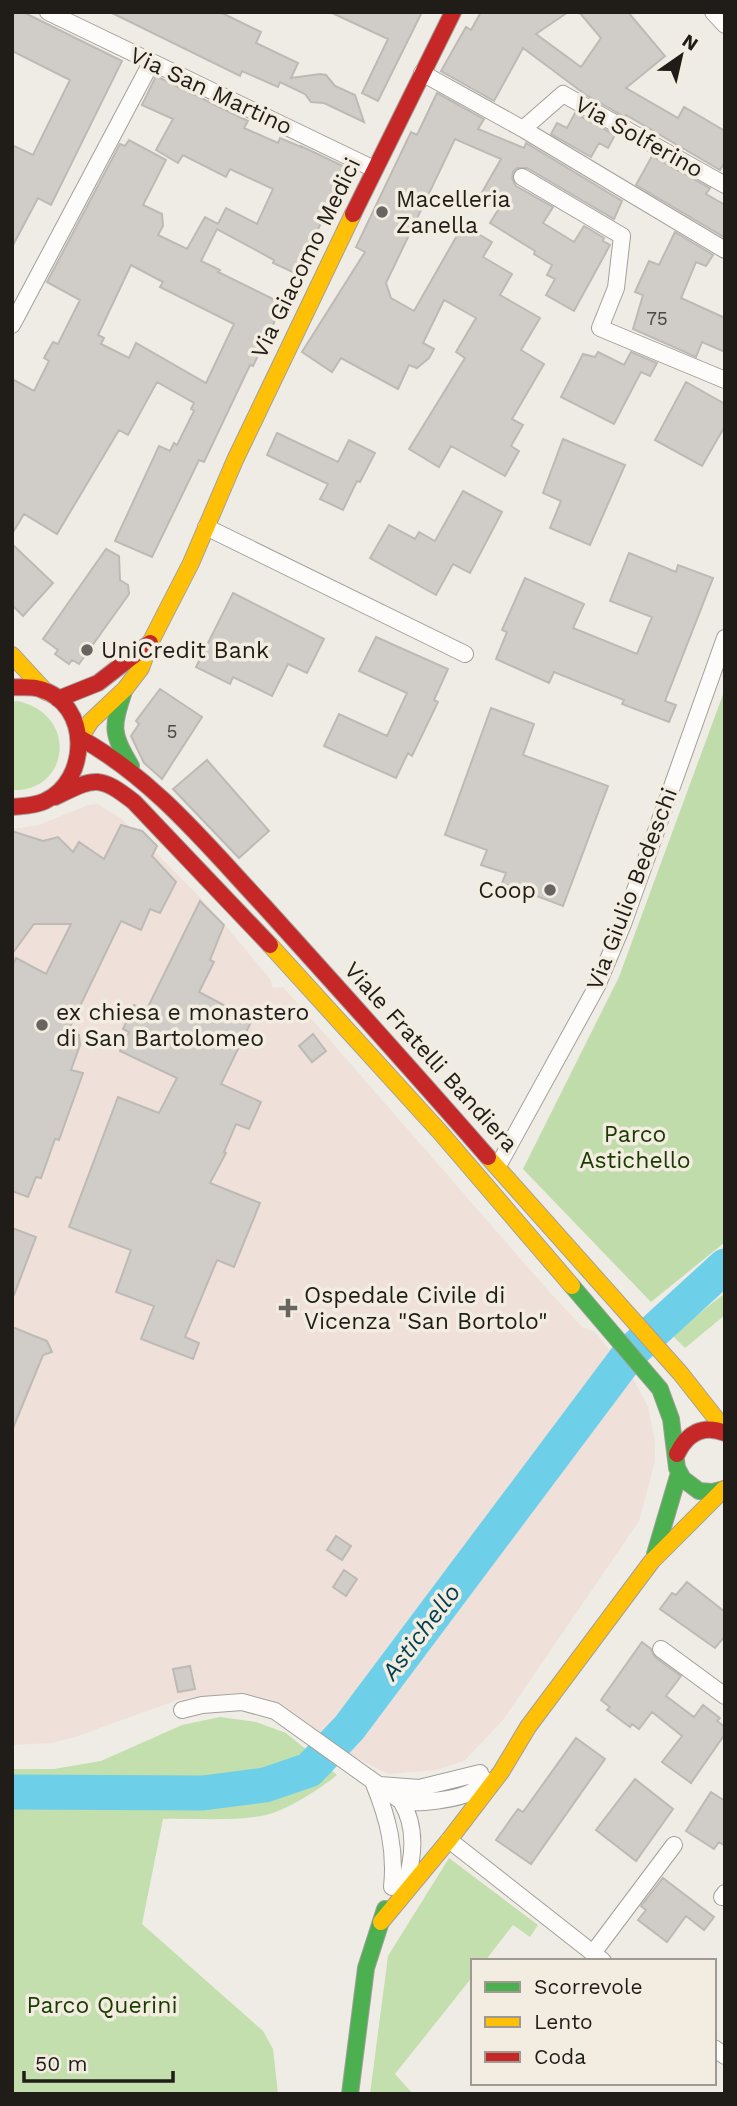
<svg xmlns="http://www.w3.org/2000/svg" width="737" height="2106" font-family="'Work Sans',sans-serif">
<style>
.medical{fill:#efe0da}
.green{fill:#c3dfad}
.forest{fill:#c0dcaa}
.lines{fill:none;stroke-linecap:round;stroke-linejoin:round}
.river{stroke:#6ecfe9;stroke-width:35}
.building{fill:#d0cdc8;stroke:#bdbab5;stroke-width:2;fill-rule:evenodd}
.street-casing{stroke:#a3a09b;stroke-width:18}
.fast-casing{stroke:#a3a09b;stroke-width:18}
.slow-casing{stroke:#a3a09b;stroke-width:18}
.jam-casing{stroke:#a3a09b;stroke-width:18}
.street{stroke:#fdfcfb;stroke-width:16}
.fast{stroke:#4caf50;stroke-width:16}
.slow{stroke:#ffc107;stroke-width:16}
.jam{stroke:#c62828;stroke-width:16}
.poi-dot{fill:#686560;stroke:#f3ede1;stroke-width:2.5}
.labels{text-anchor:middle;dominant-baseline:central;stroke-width:7;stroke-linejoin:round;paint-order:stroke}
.number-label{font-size:19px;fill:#4c4945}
.street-label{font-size:23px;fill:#201d19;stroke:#f3ede1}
.poi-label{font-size:23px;fill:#201d19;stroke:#f3ede1;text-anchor:start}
.park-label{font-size:23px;fill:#1a3b00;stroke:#f3ede1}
.water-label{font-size:24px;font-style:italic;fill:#013f50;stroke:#f3ede1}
</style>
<rect width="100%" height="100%" fill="#efece5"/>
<path class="medical" d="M98 804 122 819 193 890 227 927 270 979 273 988 283 987 301 1007 546 1288 582 1327 595 1332 634 1380 648 1407 655 1442V1461L639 1521 503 1720 464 1761 437 1770 388 1774 351 1755 280 1703 234 1693 180 1699 75 1737 52 1743 12 1745V829L39 825 88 805Z"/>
<path class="green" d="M17 701C80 714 69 793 12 790V702Z
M725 1293V1315L685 1348 672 1335Z
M220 1717 256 1722 286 1733 337 1775C320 1789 287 1810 266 1815 233 1822 197 1818 163 1819L142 1924 263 2031 273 2049 278 2094H12V1769H54L101 1761 182 1725Z
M449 1858 538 1925 530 1937 513 1925 485 1961H473V1976L395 2074 413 2094H370L388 1956Z"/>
<path class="forest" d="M725 689V1242L651 1302 523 1169 619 977Z"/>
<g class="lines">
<path class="river" d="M12 1792 203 1793 265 1785 309 1770 349 1728 630 1353 725 1266"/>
</g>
<path class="building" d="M12 12H23L122 61 51 205 38 198 12 247V145L33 155 70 80 12 51Z
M110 12H220L261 32 256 43 298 63 291 78 320 74 326 75 335 86 355 95 364 122 324 103 311 102 305 94 280 82 278 87 242 71 240 76Z
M330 12H422L378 101 362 93 388 39Z
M481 12H568L536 34 581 67 601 38 579 12H628L665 56 626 88 678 118 684 107 725 131V162L720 170 626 115 625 117 586 95 523 48 494 101 441 71 466 27 471 30Z
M156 76 248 121 244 128 278 143 280 138 301 147V146L347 168 297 274 273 263 274 260 217 229 201 261 220 270 218 272 283 304 253 366 250 365 204 462 199 460 152 557 115 541 159 446 170 451 174 443 177 445 194 411 191 409 194 403 157 382 128 435 119 430 57 534 24 514 12 534V379L34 391 49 361 44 358 53 342 58 344 80 300 47 282 120 144 125 146 129 140 166 160 143 205 162 214 163 226 158 235 187 249 205 217 218 224 226 208 257 224 273 189 230 169 226 177 183 155 178 163 156 150 173 119 142 105ZM131 265 163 282 160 287 234 324 206 383 136 343 129 358 101 344 104 338 98 335Z
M437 93 484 119 478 129 524 148 526 143 622 201 614 219 527 168H517L513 172 512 178 516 186 553 207 543 223 574 242 584 226 604 238 603 241 610 245 574 311 546 295 555 279 547 275 552 265 534 254 535 251 490 223 498 210 490 205 493 200 481 194 501 159 455 139 386 283 391 298 414 311 463 225 492 242 483 257 512 274 500 295 540 318 521 350 544 364 512 419 523 425 511 446 519 451 505 476 451 446 439 467 409 449 465 358 456 352 476 318 444 300 423 343 434 349 429 358 417 368 409 365 398 389 341 358 332 372 302 352 365 252 356 247 411 132 417 135Z
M575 113 615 135 608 148 599 143 591 157 551 134 557 123 567 128Z
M652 156 710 188 706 194 725 205 724 237 636 185Z
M675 232 713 255 706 266 696 262 681 298 725 318V352L702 342 696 357 633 329 643 295 635 292 649 261 659 265Z
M598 352 624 365 631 352 657 363 650 376 641 372 614 424 561 397 583 354 595 357Z
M686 382 725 404V426L702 466 655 440Z
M277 433 338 462 349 440 375 453 360 482 357 481 343 510 320 499 328 484 267 455Z
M563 439 625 465 590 545 550 528 561 501 543 493Z
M463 491 502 512 470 573 453 564 436 595 370 558 389 525 415 539 419 532 435 541Z
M12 544 53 583 23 616 12 605Z
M106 549 119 556 120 580 128 585 129 594 79 664 72 660 69 664 55 654 58 650 43 639Z
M629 553 676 572 678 565 713 578 665 701 676 705 669 722 622 704 624 700 554 672 549 683 496 659 507 632 502 630 525 578 584 604 573 628 637 654 652 617 610 601Z
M233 593 324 639 307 673 288 664 272 696 233 677 230 684 196 667Z
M376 637 448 669 434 700 438 702 412 756 408 753 396 778 324 746 339 714 387 736 407 693 359 671Z
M160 689 202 717 162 779 144 763 131 736 139 724 136 721Z
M491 708 534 724 523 755 608 786 563 906 502 883 506 873 481 865 487 850 445 835Z
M207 760 269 831 239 858 173 789Z
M121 825 142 831 157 846 152 856 176 882 160 913 150 909 141 930 121 921 68 1031 79 1035 80 1045 71 1070 83 1073 59 1140 55 1139 41 1178 36 1177 28 1197 12 1191V967L16 958 46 974 71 924H34L12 954V831L43 841 58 837 73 852 79 842 104 859Z
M200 901 224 925 210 960 214 962 199 992 252 1020 221 1084 261 1102 249 1129 236 1124 224 1152 226 1153 210 1183 260 1203 234 1267 217 1260 185 1337 199 1343 193 1359 141 1339 154 1306 116 1292 131 1250 69 1227 118 1097 159 1113 177 1078 120 1051 129 1032 123 1029 134 1005 146 1011Z
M313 1034 326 1051 312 1062 299 1046Z
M12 1228 36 1237 14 1295H12Z
M12 1327 47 1341 52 1352 43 1355 13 1428Z
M336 1536 351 1546 342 1560 327 1550Z
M344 1570 357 1579 346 1596 333 1587Z
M687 1582 725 1612V1636L715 1648 660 1609 672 1593 676 1595Z
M642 1642 651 1649 655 1657 681 1676 666 1696 694 1717 703 1705 720 1718 717 1721 725 1727V1734L691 1783 662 1762 682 1736 652 1712 639 1729 632 1724 630 1727 607 1710 610 1707 601 1700Z
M190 1666 195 1689 178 1692 173 1669Z
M576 1738 605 1759 531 1864 496 1840 518 1809 523 1812Z
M635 1779 673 1809 636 1861 596 1830Z
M711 1792 725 1801V1846L719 1842 714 1849 686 1831Z
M663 1878 714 1917 704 1930 686 1916 667 1942 638 1920 646 1910 641 1906Z"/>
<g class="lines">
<g class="street-casing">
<path id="street" d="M48 12 374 169
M713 12 725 25
M422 73 523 129 725 250
M523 129 563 94 725 185
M522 177 622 236 616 288 600 328 725 380
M12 325 151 63
M206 527 465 654
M498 1166 597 986 623 924 725 638
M661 1649 725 1696
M182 1710 202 1705 242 1702 275 1711 401 1801C416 1805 460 1799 473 1791 478 1789 481 1783 484 1779
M374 1784C388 1818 396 1850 392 1887
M380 1785 419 1788 480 1773
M401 1801C418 1828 413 1859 405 1888
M449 1840 603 1961
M722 1897 725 1893
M593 1953 674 1845
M714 2048 725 2056"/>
</g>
<g class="fast-casing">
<path id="fast" d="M124 691C112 728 111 732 131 766
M572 1286 660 1389 671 1419 677 1468 683 1479 699 1491 712 1492 725 1489
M655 1554 679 1473
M350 2094 366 1968 385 1909"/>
</g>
<g class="slow-casing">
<path id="slow" d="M12 655 46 692
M80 738 91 721 125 689 141 668 150 643 191 563 235 460 353 214
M270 945 440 1132 572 1286
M488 1157 681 1374 725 1430
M381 1922 449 1840 501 1772 528 1727 652 1561 724 1489"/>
</g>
<g class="jam-casing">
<path id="jam" d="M353 214 453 12
M12 687C21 688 31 686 40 689 91 704 90 780 45 801 35 806 22 806 12 807
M58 699 98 683 150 643
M80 738C154 779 207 845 264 906 339 989 414 1072 488 1157
M55 797C95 778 98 774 134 802L270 945
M677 1454C687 1433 703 1424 725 1433"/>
</g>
<use href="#street" class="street"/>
<use href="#fast" class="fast"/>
<use href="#slow" class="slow"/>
<use href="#jam" class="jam"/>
</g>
<g class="poi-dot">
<circle cx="382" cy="212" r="7"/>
<circle cx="87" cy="650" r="7"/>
<circle cx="550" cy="890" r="7"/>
<circle cx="42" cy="1025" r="7"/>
<path d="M284.5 1297.5h7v7h7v7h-7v7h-7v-7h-7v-7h7z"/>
</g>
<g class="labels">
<g class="number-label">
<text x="657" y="318">75</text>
<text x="172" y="731">5</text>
</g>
<g class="street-label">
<text transform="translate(211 91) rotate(25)">Via San Martino</text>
<text transform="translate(639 137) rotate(29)">Via Solferino</text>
<text transform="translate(306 258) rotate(-64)">Via Giacomo Medici</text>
<text transform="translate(632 889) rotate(-69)">Via Giulio Bedeschi</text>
<text transform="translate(431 1057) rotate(48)">Viale Fratelli Bandiera</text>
</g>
<g class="poi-label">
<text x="396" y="199">Macelleria<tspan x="396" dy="26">Zanella</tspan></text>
<text x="101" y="650">UniCredit Bank</text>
<text x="536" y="890" text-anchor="end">Coop</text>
<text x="56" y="1012">ex chiesa e monastero<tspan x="56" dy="26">di San Bartolomeo</tspan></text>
<text x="304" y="1295">Ospedale Civile di<tspan x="304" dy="26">Vicenza "San Bortolo"</tspan></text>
</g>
<g class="park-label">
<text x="635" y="1134">Parco<tspan x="635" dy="26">Astichello</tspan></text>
<text x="102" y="2005">Parco Querini</text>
</g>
<g class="water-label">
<text transform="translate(421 1632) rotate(-53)">Astichello</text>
</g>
</g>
<rect width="737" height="2106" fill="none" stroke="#201d19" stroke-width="28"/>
<rect x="471" y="1959" width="245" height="126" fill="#f3ede1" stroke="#9f9a91" stroke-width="2"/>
<rect x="485" y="1982" width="35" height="10" fill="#4caf50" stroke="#9f9a91" stroke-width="2"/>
<text x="534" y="1994" font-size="21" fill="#201d19">Scorrevole</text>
<rect x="485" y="2017" width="35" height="10" fill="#ffc107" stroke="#9f9a91" stroke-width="2"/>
<text x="534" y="2029" font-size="21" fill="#201d19">Lento</text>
<rect x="485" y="2052" width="35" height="10" fill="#c62828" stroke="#9f9a91" stroke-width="2"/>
<text x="534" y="2064" font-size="21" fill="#201d19">Coda</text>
<g transform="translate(681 56) rotate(34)" stroke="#f3ede1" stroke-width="5" paint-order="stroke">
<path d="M0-5L12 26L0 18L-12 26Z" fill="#201d19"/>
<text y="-10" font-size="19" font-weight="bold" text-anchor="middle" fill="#201d19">N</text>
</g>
<path d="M24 2071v10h149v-10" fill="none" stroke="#201d19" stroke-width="3.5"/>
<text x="35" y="2071" font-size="21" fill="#201d19" stroke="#f3ede1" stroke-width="5" paint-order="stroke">50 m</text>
</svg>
